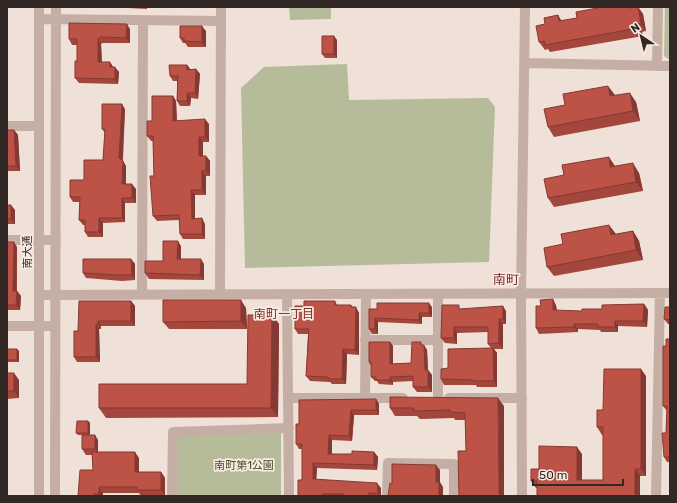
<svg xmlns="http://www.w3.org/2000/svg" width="677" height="503" font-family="Rubik,'Noto Sans JP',sans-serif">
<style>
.green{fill:#b6bc99}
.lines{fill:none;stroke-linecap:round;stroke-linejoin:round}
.minor{stroke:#c5afa5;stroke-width:10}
.wall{fill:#a3473d}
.shaded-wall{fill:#843932}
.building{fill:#bd5247;stroke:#843932}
.labels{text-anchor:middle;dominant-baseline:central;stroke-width:3.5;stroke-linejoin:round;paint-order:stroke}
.street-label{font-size:11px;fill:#322826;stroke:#f7ebe3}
.park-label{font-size:11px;fill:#474e2b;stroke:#f7ebe3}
.neighbourhood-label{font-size:12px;fill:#7b2c24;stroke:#f7ebe3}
.quarter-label{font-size:13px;fill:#7b2c24;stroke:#f7ebe3}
</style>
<rect width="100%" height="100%" fill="#efe0d8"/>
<path class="green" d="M289 7H331V19L290 20Z
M665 7H670V60L664 56Z
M347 64 349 100 488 98 495 107 489 262 245 268 241 88 264 67Z
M281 433V496H177V435Z"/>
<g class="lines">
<path class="minor" d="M39 19 221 21
M525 63 670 66
M657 66 658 7
M7 126H39
M7 240H56
M142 294 143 21
M220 294 221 7
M39 295 670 293
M287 295 289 496
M7 326H55
M365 340H438
M289 398H403
M365 398 366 295
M438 398V295
M449 398H522
M39 496V7
M55 496 56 7
M172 496 173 432 289 428
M387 496 388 463 454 464V496
M522 496 521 295 525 7
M656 496 660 293"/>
</g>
<path class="wall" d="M127 7H147V9L128 8Z
M603 7H638L643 14 646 31 642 32 643 36 550 52 548 49 545 50 539 42 545 24 577 18Z
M130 29V43H103L101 44 102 62H110L113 67 119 72 118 84 79 83 75 78 77 61V45H72L69 39Z
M206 31V47H188L185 43H183L180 38Z
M337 40V58H325L322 54Z
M187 65 190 69H196L200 74 198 99 191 98 190 106H180L177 101V81H173L170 76Z
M173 96 176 101 177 121 209 124V142H203V156H206L210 161V176H206V195H195V219L205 224V239H183L180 234 179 220 157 221 153 216 154 176 153 141H151L147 136 152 121Z
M615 96 636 102 640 121 554 137 548 127 565 105Z
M125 109 123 161 126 166V184L136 189V203H125V222L103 223V237H88L85 232V225H83L79 220 80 202H73L70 197 84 180 103 160 105 133 102 129Z
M7 130H14L18 135 20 171H7Z
M615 166 639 173 643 191 554 207 548 198Z
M7 205 15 210V224H7Z
M633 231 639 241 643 260 554 276 547 267 616 235Z
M7 242 17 247V291L21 296 20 310H7Z
M181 246V259L204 264V280L149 279 145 273 163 261Z
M131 259 135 264V280L122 281 86 278 83 273Z
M131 301 135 306V326H101V329H99L100 362H77L74 357 78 331Z
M335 301 337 305H351L359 313V355L347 354 346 384H332L330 382 310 381 306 376 308 334H298L295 329 304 306Z
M644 304 648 310 647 327 618 326V332H601L600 330 578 329V332L539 334 536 328 541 306 556 305 557 311H582L602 309Z
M432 307V317H422V324L378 322V334H372L369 329 377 309Z
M670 307V324H668L664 319Z
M246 308 247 329H169L163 322Z
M462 309 506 311V324H503V349H494L497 353V387H477L476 385H444L441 379 448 368 491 348 488 344V332L457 333V344L445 343 441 338Z
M272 315 279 324 278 417 106 418 99 408 247 384Z
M670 339V462H667L664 457 666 433 667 411 663 406 666 346Z
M390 342 393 346V364L411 363 423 345 427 350 428 370 432 375V392H417L413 387V381L393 382V385L379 384 377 381H375L371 377V366L369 362Z
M7 349 19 351V362H7Z
M7 373 19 380V398L7 399Z
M646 376V476H640L536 488 531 481 539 469 582 454V480H603V435H602L597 427 603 410Z
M376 399 379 404V415H354L352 441 332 440V454H352L374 452 378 457 377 470 317 468 316 480 381 488V496H298L302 480V449H299L296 444 299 424Z
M504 406 465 420H455L454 418 420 419 417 416H395L390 408Z
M88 421 90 423V435L98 440V452L139 458V472H161L165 478V496H141L139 493H103V496H78L93 470 92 455H86L82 449V435H78L76 433Z"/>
<path class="shaded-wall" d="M638 7 643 14 646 31 641 24Z
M558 15 563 23 559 21Z
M127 24 130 29V43L126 38Z
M637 24 642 32 643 36 638 28Z
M202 26 206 31V47L202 42Z
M334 36 337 40V58L334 54Z
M98 39 101 44 102 67 98 62Z
M110 62 113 67H110Z
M187 65 191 70H187Z
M115 67 119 72 118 84 115 79Z
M196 69 200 74 198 99 195 93Z
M608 86 615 95 617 106 610 96Z
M187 93 191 98 190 106 187 101Z
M630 93 636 102 640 121 633 111Z
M173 96 176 101 177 126 173 121Z
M122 104 125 109 122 163 119 158Z
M205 119 209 124V142L205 137Z
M14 130 18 135 20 171 16 166Z
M199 137 203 142V162L199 156Z
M206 156 210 161V176L206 170Z
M609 157 615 166 610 167Z
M123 161 126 166V189L122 184Z
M633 163 639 173 643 191 636 182Z
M202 171 206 176V195L202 190Z
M132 184 136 189V203L132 198Z
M191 190 195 195V224L192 219Z
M122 198 125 203V222L122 218Z
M11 205 15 210V224L11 219Z
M99 218 103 223V237L99 232Z
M202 218 205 224V239L202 234Z
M609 225 616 234 611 235Z
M633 231 639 241 643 260 636 250Z
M178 241 181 246V264L177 259Z
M14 242 17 247 16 296 13 291Z
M131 259 135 264V280L132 275Z
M201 259 204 264V280L200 275Z
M17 291 21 296 20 310 16 305Z
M553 299 556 305 557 316 553 310Z
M241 300 246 308 247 329 241 321Z
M131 301 135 306V326L131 321Z
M429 303 432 307V317L429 313Z
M644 304 648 310 647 327 643 321Z
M503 306 506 311V324L503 319Z
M356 307 359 313V355L355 350Z
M419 313 422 317V324L419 320Z
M272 315 279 324 278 417 271 408Z
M375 318 378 322V334L375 329Z
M499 319 503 324V349L499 343Z
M98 321 101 326V329L98 324Z
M615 321 618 326V332L615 327Z
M96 324 99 329 100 362 96 357Z
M574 324 578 329V332L574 327Z
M454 327 457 333V344L454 338Z
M390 342 393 346V369L390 364Z
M424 345 427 350 428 374V370L432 375V392L428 387 425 370Z
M493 348 497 353V387L494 381Z
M17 349 19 351V362L17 360Z
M343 349 347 354 346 384 342 379Z
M641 369 646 376V476L641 469Z
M14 373 19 380V398L14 391Z
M390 377 393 382V385L390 380Z
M498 398 504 406V496H499Z
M376 399 379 404V415L376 410Z
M351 410 354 415 352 441 349 436Z
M88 421 90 423V436L88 433Z
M95 435 98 440V455L95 449Z
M329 435 332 440V459L328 454Z
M577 447 582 454V487L577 480Z
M135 452 139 458V478L135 472Z
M374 452 378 457 377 470 374 465Z
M313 463 317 468 316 484 313 479Z
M436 465 440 470V482L443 487V496H439L436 482Z
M635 469 640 476V496H635Z
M161 472 165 478V496L161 490Z
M377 483 381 488V496H379L378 493Z
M99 487 103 493V496H100L99 494Z"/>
<path class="building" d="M603 7H629V8L638 7 641 24H637L638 28 545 45 544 41 539 42 536 26 545 24 544 18 558 15 559 21 577 18 576 12Z
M69 23 127 24 126 38 100 37 98 39V62H110V67H115V79L75 78V61H77V39H69Z
M180 26H202V42L184 41V38H180Z
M322 36H334V54H322Z
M169 65H187V70L196 69 195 93H187V101H177L178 76H170Z
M608 86 610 96 630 93 633 111 548 127 544 109 565 105 563 94Z
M152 96H173V121L205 119V137H199V156H206V170L202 171V190H191L192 219 202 218V234H180L179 215 153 216 150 176H154L153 140V136H147V121H152Z
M102 104H122L119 158 123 161 122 184H132V198H122V218H99V232H85V220H79L80 197H70V180H84V160H103L105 129H102Z
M7 130H14L16 166H7Z
M609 157 610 167 633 163 636 182 548 198 544 179 564 175 562 165Z
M7 205H11V219H7Z
M609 225 611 235 633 231 636 250 547 267 544 248 563 244 561 234Z
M163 241H178L177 259H201L200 275 145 273V261H163Z
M7 242H14L13 291H17L16 305H7Z
M83 259H131L132 275H119L83 273Z
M553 299V310L582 311V309H602V305L644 304 643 321H615V327H598V324H574V327L536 328V306H541L540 300Z
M163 300H241V321L163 322Z
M79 301H131V321H98V324H96V357H74V331H78Z
M304 301H335V305H351V307H356L355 350 343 349 342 379H328V377L306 376 309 329H295V306H304Z
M377 303H429V313H419V320L375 318V329H369V309H377Z
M442 305H459V309L503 306V319H499V343L488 344V327H454V338H441Z
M665 307H670V320L664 319Z
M248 315H272L271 408H99V384H247Z
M666 339H670V457H664L662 433H666L667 406H663V346H666Z
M369 342H390V364L411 363 412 342H421V345H424L425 370H428V387H413V376L390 377V380H376V377H371V362H369Z
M493 348 494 381H473V380L441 379V369L448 368V349Z
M7 349H17V360H7Z
M604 369H641V469H635V496H537V481H531V469H539V446L577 447V480H603V427H597V410H603Z
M7 373H14V391H7Z
M390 397 498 398 499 496H459L458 451H466L465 413 450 412V410L414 411V408H390Z
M376 399V410H351L349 436 329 435 328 454H352V451L374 452V465L313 463V479L377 483 378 493H369V496H344V494H322V496H298V480H302V444H296V424H299V400Z
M77 421H88V433H76Z
M82 435H95V449H82Z
M92 452H135V472H161V490H137V487H99V494H94V496H78L80 470H93Z
M392 464 436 465V482H439V496H388L390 483 392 484Z"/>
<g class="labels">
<g class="street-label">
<text transform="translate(27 252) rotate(-90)">南大通</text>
</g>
<g class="park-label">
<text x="244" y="465">南町第1公園</text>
</g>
<g class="neighbourhood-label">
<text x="284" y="314">南町一丁目</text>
</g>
<g class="quarter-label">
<text x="506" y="279">南町</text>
</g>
</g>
<rect width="677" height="503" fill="none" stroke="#322826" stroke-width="16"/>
<g transform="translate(641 36) rotate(325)" stroke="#f7ebe3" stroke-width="3" paint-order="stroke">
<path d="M0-3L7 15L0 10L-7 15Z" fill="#322826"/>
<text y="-6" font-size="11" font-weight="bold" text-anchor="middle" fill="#322826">N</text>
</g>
<path d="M533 479v6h90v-6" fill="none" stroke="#322826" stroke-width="2"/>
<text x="539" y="479" font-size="12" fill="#322826" stroke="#f7ebe3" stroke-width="3" paint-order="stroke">50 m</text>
</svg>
